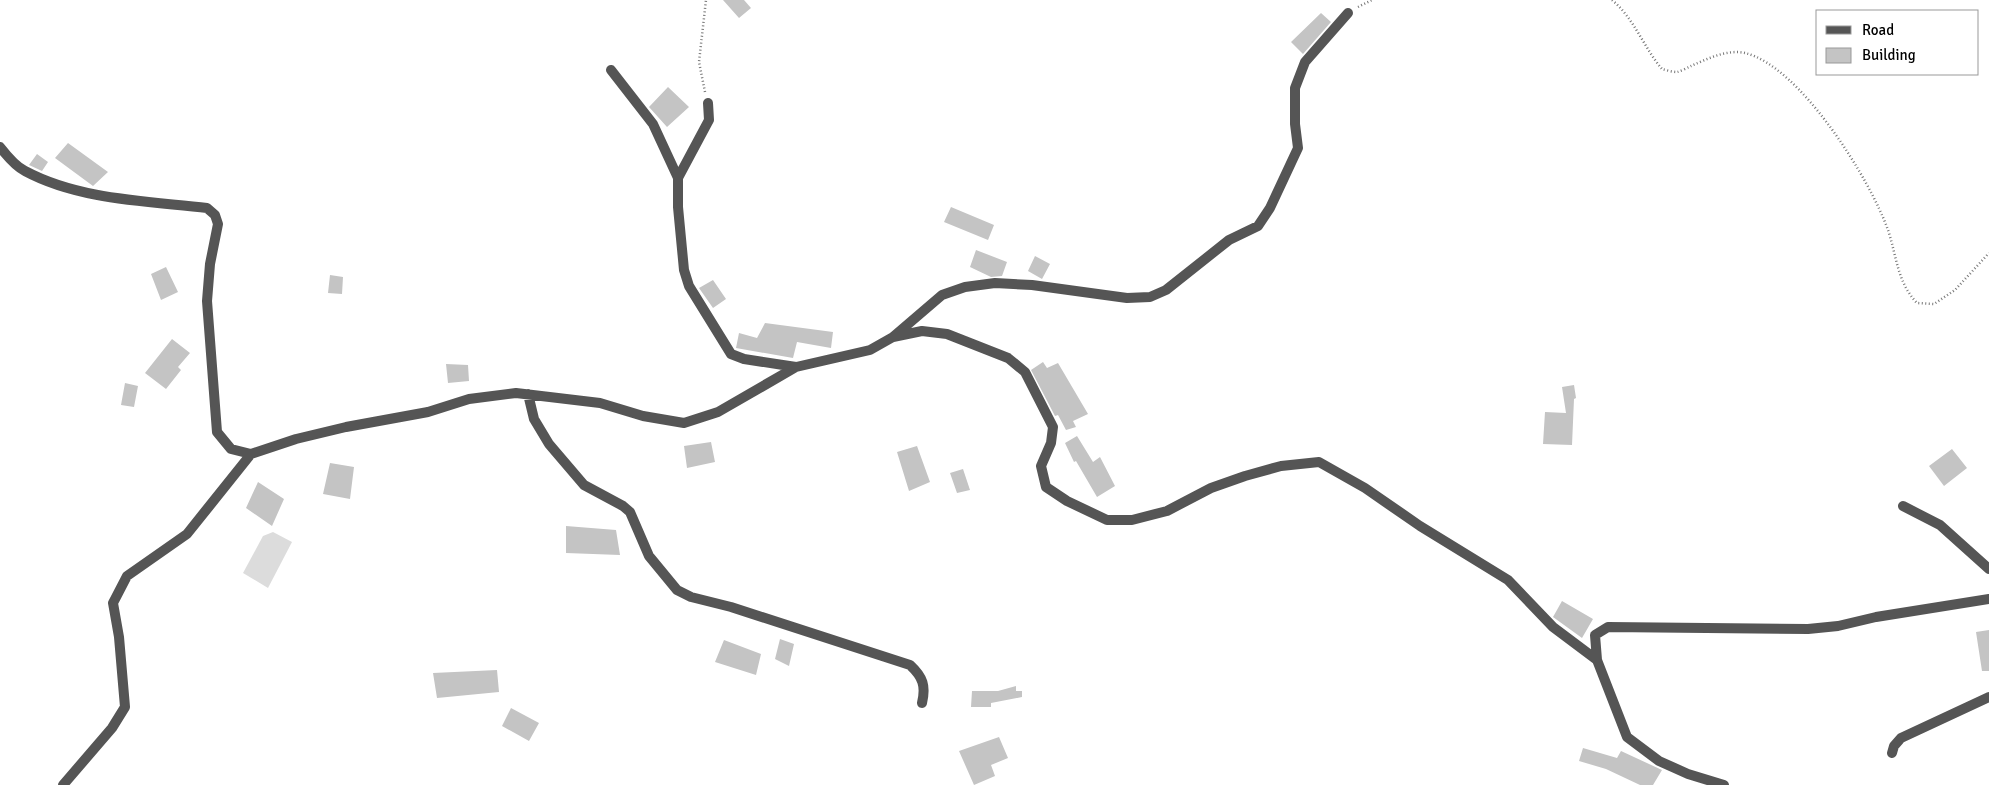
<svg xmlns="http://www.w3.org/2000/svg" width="1989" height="785" font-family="Signika,sans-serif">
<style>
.green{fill:#dcdcdc}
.building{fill:#c4c4c4}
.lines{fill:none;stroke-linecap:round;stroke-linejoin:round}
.path{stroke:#777;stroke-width:2.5;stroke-dasharray:1 2.5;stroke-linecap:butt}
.minor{stroke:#555;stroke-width:10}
</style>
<rect width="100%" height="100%" fill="#fff"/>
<path class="green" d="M273 532 292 542 268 588 243 573 263 536Z"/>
<path class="building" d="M723 0H744L751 8 739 18Z
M1321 13 1331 22 1303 54 1291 42Z
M668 87 689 107 667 127 649 107Z
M68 143 108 172 93 186 55 158Z
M37 154 48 162 42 171 29 165Z
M951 207 994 225 988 240 944 222Z
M976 250 1007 262 1002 276 991 277 970 267Z
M1035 256 1050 264 1042 279 1028 271Z
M166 267 178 292 161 300 151 274Z
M330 275 343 277 342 294 328 293Z
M713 280 726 299 713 308 699 288Z
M765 323 833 332 831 348 797 342 793 358 736 348 739 333 757 338Z
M172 339 190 353 178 367 181 370 166 389 145 373Z
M1043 362 1047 368 1058 363 1088 414 1073 421 1076 427 1066 430 1058 415 1055 416 1031 370Z
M446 364 468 365 469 381 448 383Z
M125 383 138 386 134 407 121 405Z
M1574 385 1576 398 1574 399 1572 445 1543 444 1545 412 1566 413 1562 387Z
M1077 436 1093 462 1100 457 1115 486 1097 497 1076 461 1074 462 1065 443Z
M711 442 715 462 687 468 684 446Z
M917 446 930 482 909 491 897 452Z
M1952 449 1967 468 1944 486 1929 466Z
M330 463 354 467 350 499 323 494Z
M963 469 970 490 957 493 950 473Z
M258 482 284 499 272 526 246 508Z
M566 526 616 530 620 555 566 553Z
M1562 601 1593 619 1582 638 1553 617Z
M1989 630V671H1982L1976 632Z
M780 639 794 644 789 666 775 659Z
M724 640 761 654 756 675 715 662Z
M497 670 499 692 437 698 433 673Z
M1016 686V691H1022V697L991 703V707H971L972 691H998Z
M511 708 539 723 529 741 502 726Z
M999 737 1008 758 991 765 995 776 974 785 959 751Z
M1583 748 1617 758 1621 751 1662 770 1653 785H1640L1606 769 1579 761Z"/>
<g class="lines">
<path class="path" d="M1612 0C1634 18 1644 48 1662 69 1666 70 1672 72 1677 72 1681 71 1687 68 1691 66 1707 59 1727 49 1745 53 1800 66 1870 179 1888 230 1897 257 1897 282 1917 303L1934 304 1955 290 1989 253
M1358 7 1372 0
M705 92 699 62 706 0"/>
<path class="minor" d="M611 70 653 124 678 178
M708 103 709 120 678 178V207L684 270 689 286 731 354 744 359 796 367 870 350 893 337 942 295 965 287 995 283 1032 285 1127 298 1150 297 1166 290 1229 240 1258 226 1270 208 1298 148 1295 124V88L1305 62 1348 13
M0 147C7 156 15 166 25 171 79 200 147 201 207 208L215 215 218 224 210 264 207 301 217 432 231 449 251 454 296 439 346 427 428 412 469 399 516 393 600 403 643 416 684 423 718 412 796 367
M893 337 922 331 947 334 1008 358 1025 372 1053 427 1051 443 1041 466 1046 487 1067 501 1107 520H1132L1167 511 1211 488 1245 476 1281 466 1319 462 1365 488 1420 526 1508 580 1553 627 1597 660 1627 737 1659 761 1688 774 1724 785
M528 394 534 419 549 444 584 485 623 506 630 512 649 556 677 590 691 597 731 607 910 665C923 677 926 686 922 703
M1903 506 1940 525 1989 569
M1597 660 1595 635 1608 627 1808 629 1838 626 1876 617 1989 599
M1892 753 1894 746 1901 738 1989 697
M63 785 112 728 125 707 119 637 113 603 127 576 187 534 251 454"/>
</g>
<rect x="1816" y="10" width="162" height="65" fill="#ffffff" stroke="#999999"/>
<rect x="1826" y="26" width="25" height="8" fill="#555555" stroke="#999999"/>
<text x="1862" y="35" font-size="15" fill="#000000">Road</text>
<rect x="1826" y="48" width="25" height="15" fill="#c4c4c4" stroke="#999999"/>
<text x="1862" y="60" font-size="15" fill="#000000">Building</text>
</svg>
